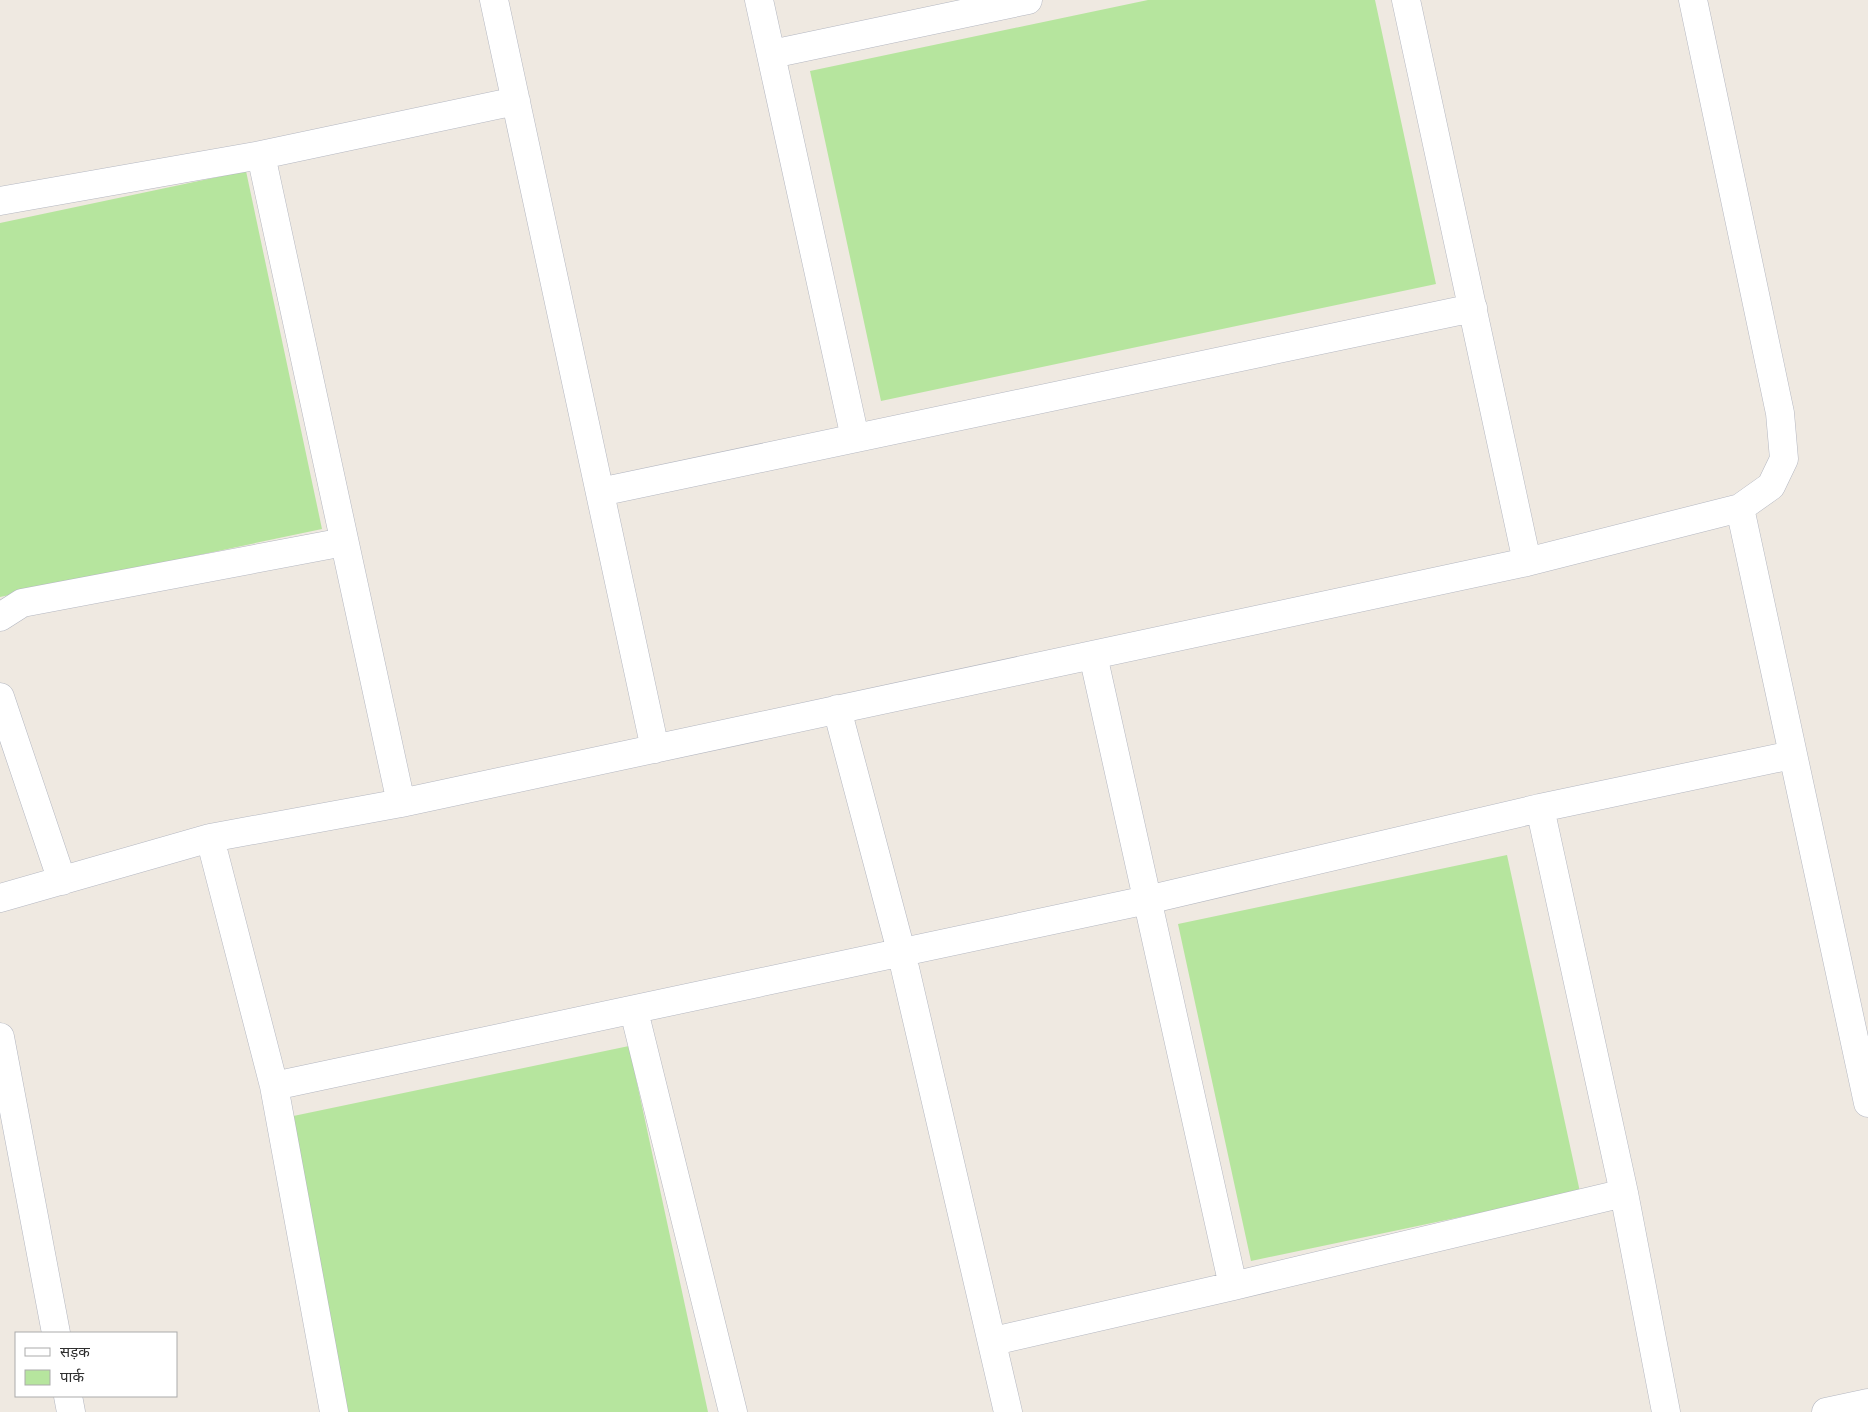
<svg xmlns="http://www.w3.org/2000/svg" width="1868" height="1412" font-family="'IBM Plex Sans','Noto Sans Devanagari',sans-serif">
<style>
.green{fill:#b6e59e}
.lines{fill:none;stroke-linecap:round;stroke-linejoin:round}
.street-casing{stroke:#b4b7c1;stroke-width:29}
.street{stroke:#fff;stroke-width:28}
</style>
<rect width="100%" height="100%" fill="#efe9e1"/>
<path class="green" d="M1148 0H1375L1436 284 881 401 810 71Z
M246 171 322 529 0 597V223Z
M1507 855 1580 1192 1251 1261 1178 924Z
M629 1046 708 1412H341L279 1119Z"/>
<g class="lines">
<g class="street-casing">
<path id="street" d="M494 0 655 749
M759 0 855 438
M1406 0 1527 562
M772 54 1028 0
M261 155 401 803
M0 201 261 155 516 101
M600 492 1473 308
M1740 508 1868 1103
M0 617 22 603 344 542
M1093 655 1233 1286
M0 697 62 881
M837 709 901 951 1008 1412
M1540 808 1624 1193 1666 1412
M210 838 274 1086 334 1412
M0 898 210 838 401 803 1527 562 1740 508 1771 486 1784 459 1780 413 1693 0
M634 1011 733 1412
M0 1037 56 1333
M274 1086 1147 900 1540 808 1792 755
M994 1341 1233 1286 1624 1193
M68 1396 71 1412
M1826 1412 1868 1403"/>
</g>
<use href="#street" class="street"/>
</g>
<rect x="15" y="1332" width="162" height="65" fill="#ffffff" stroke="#ababab"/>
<rect x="25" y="1348" width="25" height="8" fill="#ffffff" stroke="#ababab"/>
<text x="60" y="1357" font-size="15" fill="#2e2e2e">सड़क</text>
<rect x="25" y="1370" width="25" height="15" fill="#b6e59e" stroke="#ababab"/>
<text x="60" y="1382" font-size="15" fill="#2e2e2e">पार्क</text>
</svg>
